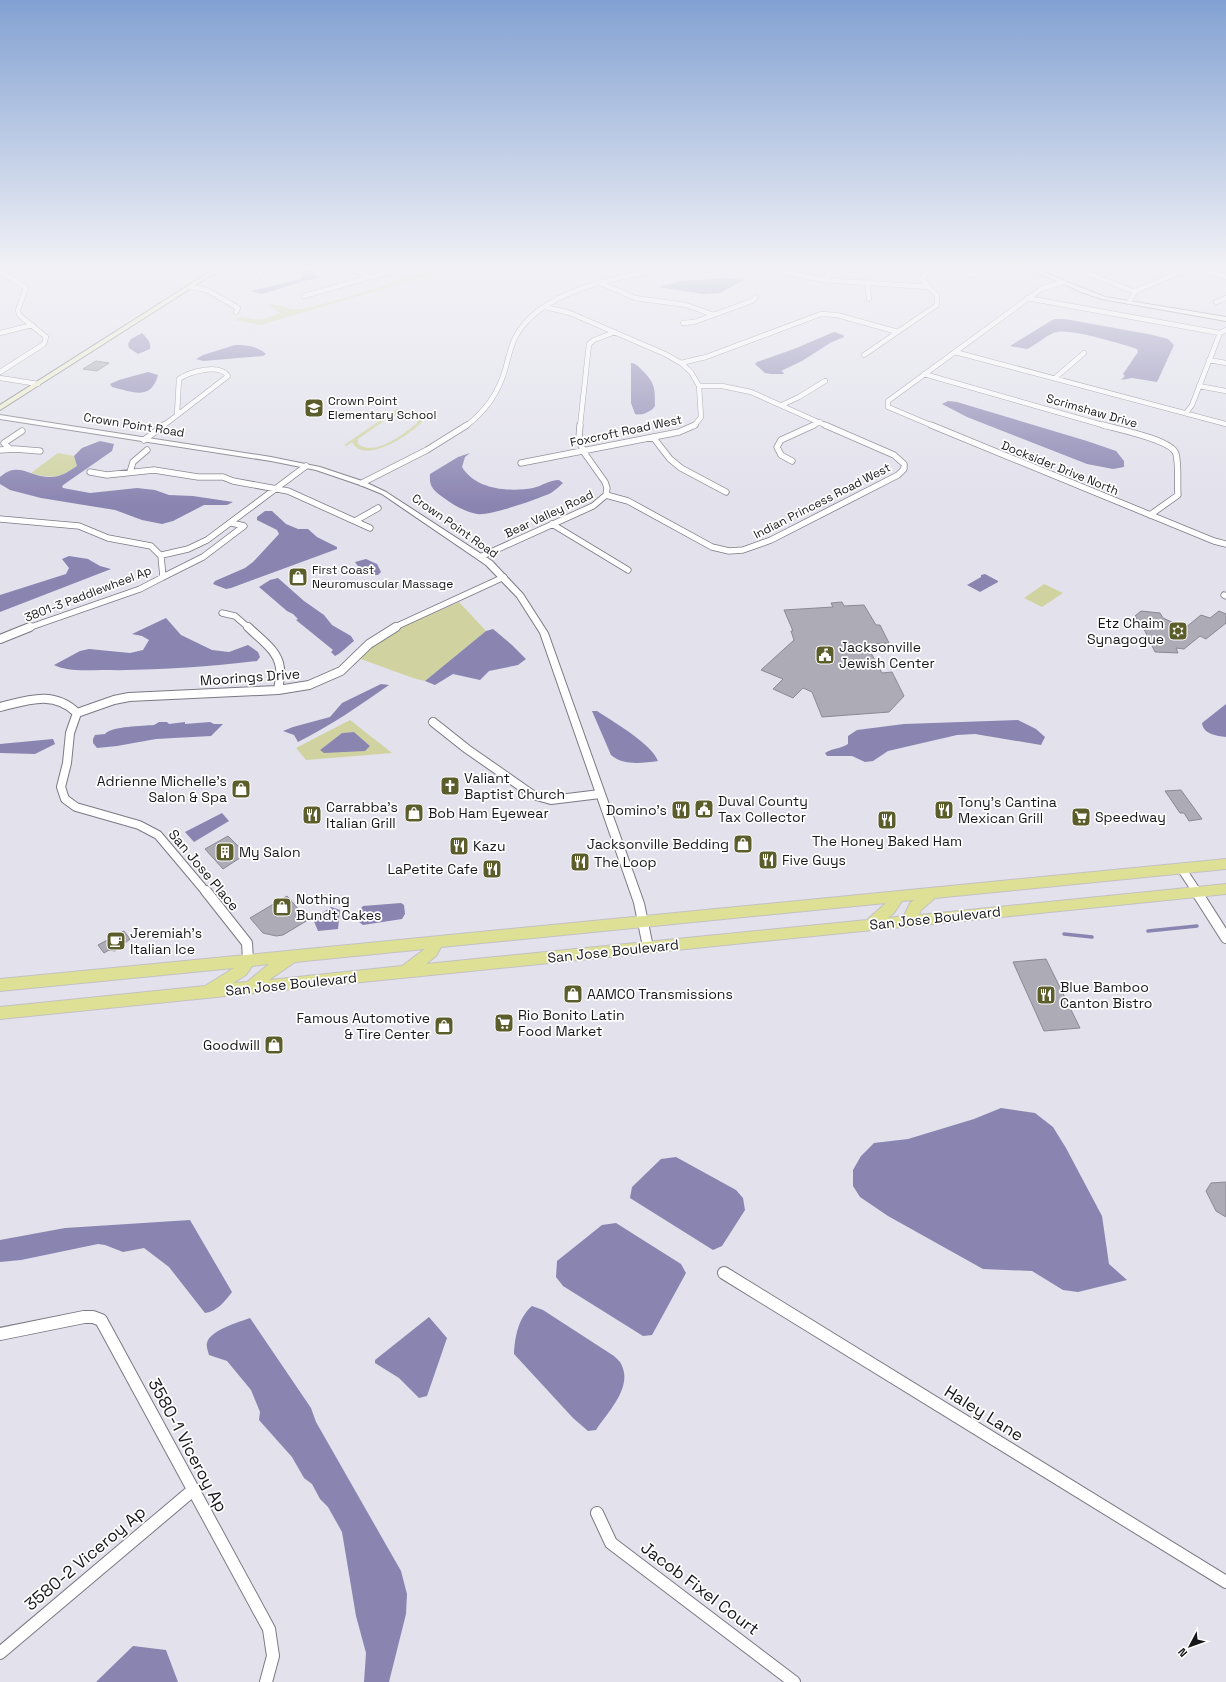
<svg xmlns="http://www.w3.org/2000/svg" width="1226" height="1682" font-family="'Space Grotesk',sans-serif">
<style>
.green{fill:#d0d3a0;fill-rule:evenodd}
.water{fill:#8a84b1}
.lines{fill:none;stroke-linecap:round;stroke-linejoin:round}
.stream{stroke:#8a84b1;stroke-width:3.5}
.building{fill:#acabb6;stroke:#8a8994}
.minor-far4-casing{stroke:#7b7a84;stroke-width:5.5}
.minor-far3-casing{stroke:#7b7a84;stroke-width:7}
.minor-far2-casing{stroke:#7b7a84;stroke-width:10}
.minor-far1-casing{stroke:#7b7a84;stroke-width:12}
.minor-casing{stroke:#7b7a84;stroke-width:14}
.tertiary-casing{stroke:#7b7a84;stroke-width:2}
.secondary-casing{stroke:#7b7a84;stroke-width:2}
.primary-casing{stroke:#c3c2c3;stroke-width:2}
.minor-far4{stroke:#fff;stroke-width:4.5}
.minor-far3{stroke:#fff;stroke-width:5.5}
.minor-far2{stroke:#fff;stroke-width:8}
.minor-far1{stroke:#fff;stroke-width:10}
.minor{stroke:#fff;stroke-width:12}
.tertiary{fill:#fff;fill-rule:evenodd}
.secondary{fill:#eef0ca;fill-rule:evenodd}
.primary{fill:#dee095;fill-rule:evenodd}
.labels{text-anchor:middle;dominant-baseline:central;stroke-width:3.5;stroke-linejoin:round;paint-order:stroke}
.far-poi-label{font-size:12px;fill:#17161a;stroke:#fff;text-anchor:start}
.far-street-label{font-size:12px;fill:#17161a;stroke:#fff}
.poi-label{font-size:14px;fill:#17161a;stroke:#fff;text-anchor:start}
.street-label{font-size:14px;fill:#17161a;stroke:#fff}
.near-street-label{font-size:17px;fill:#17161a;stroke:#fff}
</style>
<rect width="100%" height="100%" fill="#e2e1ec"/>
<path class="green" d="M433 269H450L260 325 235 320 241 317 261 320 281 313 268 305C280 303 289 311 301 309 346 300 390 283 433 269Z
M397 409 401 410 398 412C407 411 419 411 423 420L422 422C411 434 364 466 352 442L347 446 344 445ZM405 414 413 415 418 419 417 423C404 434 375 457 358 444V439L390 417Z
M58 453 74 456 77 466C60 478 52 479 31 473Z
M1044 584 1063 593 1042 607 1024 598Z
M459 602 486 631 425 681 413 678 358 658 376 642 402 627Z
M350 720 392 753 306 760 296 748ZM354 732 370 746 320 750 342 733Z"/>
<path class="water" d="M297 269C306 269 314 269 319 278L308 280 262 294 251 291 300 279 302 276Z
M728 278 744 280 720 293 703 294 659 287 681 281Z
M1054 319H1065L1153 335 1168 339 1174 345 1157 382 1132 378 1121 380 1125 376 1123 374 1138 352 1137 349C1121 344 1072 329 1057 332 1049 333 1036 345 1027 349L1010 346Z
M834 332 843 335 844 337 830 343 802 361 781 371 784 373 783 374H771L765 373 755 364 757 362 794 349Z
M142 333C146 337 152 343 150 349L138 354 129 348 128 344 131 339Z
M235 345C246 345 258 346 266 354L263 356 203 361 196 359 203 355Z
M631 363C635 363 638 366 641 369 655 383 655 387 655 406 651 412 642 416 635 414L631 403Z
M148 372 158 375C151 401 133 392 112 387L110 384 119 380Z
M948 401 957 402 1087 441 1116 451 1124 461V467L1113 469 1087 464 967 417 942 404Z
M100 441 114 444 112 451 66 483 62 486 63 488 90 493 137 488 155 490 169 495 193 496 233 502 227 505H204L173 521 162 524 142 520 115 510 41 498 10 490 0 484V477C18 461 29 476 48 477 59 478 68 472 77 466L74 456 82 448Z
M470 453 465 457 462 467C476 490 509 492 533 488 542 486 549 480 559 480L563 483C559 487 555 490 551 493 538 499 490 516 477 514 466 512 453 505 444 498 433 490 429 487 430 474L458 457Z
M265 511H272L286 524 298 529H308L317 537 337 547V549L231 588 226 589 213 584 215 581 245 568 253 562 279 534 277 530 257 520V517Z
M69 556 88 559 100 566 111 569 0 612V595L66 574 69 568 62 559Z
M366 559 377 564 381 572 378 575C369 576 360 570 355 562Z
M985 574 998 581V582L980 592 967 585 981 577V575Z
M278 578 304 601 324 615 332 625 351 636 354 641C347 646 343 652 335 656L331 652 333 650 296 620 298 619 293 614 287 611 259 587 270 580Z
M166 618 181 635 212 650 229 652 248 645 258 652 260 657 257 661C205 667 154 671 102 670 86 670 68 672 54 665L80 651 89 649 130 653 143 650 149 640 142 636 132 634Z
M493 629 512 645 526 659 518 665 489 671 480 680 453 674 435 685 425 681 486 631Z
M381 684 389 685C359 706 330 726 298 742L294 735 283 731 293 727 330 717 342 703Z
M1226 704V737C1217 736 1203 734 1202 723Z
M592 711H597C612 721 651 743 658 761 643 763 623 766 611 755Z
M1018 720 1036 729 1045 737 1041 745 975 734 957 735 888 751 873 761 865 762 852 756H827L825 753C832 748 841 749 848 744V736L857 730 904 724Z
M159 722H167L169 724 185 722V724L210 722 214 724H223L211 736 156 739 117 746 97 748 93 743V739L95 735 105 734C112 726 143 726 154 725Z
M354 732 370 746 365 751 324 753 320 750 342 733Z
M53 739 55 744 35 754 0 753V744Z
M222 813 229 821 194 842 185 832Z
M401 903 404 905 405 914 402 919 363 925 359 922 360 909 363 906Z
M331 907 340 910 338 929 318 931 313 919Z
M1001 1108 1035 1113 1053 1127 1066 1148 1102 1216 1109 1264 1127 1280 1078 1292 1063 1290 1032 1271 983 1269 888 1216 860 1197 853 1186V1170L861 1156 874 1143 908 1139 974 1119Z
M676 1157 736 1190 743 1198 745 1210 722 1246 713 1250 630 1198 632 1187 661 1159Z
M190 1220 232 1292C225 1301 218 1311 205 1313L169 1267 144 1248 123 1252 105 1245 98 1244 21 1260 0 1262V1240L65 1228Z
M616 1223 681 1264 686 1273 652 1335 643 1336 563 1286 556 1277 557 1261 602 1225Z
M532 1306 543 1310 614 1356C617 1359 621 1362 622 1366 632 1388 608 1412 596 1430L588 1431 573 1418 514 1354C515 1337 518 1318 532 1306Z
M429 1317 447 1338 427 1396 419 1398 399 1378 375 1363V1360Z
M250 1318 311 1408 316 1422 401 1571 407 1594 406 1614 389 1682H364L366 1653 356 1616 342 1532 328 1507 320 1499 312 1484 304 1478 292 1457 259 1420 260 1412 251 1390 227 1361 209 1355C208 1351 206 1346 207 1343 210 1330 239 1322 250 1318Z
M133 1646 166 1650 178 1682H96Z"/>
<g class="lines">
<path class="stream" d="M1148 931 1197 926
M1064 934 1092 937"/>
</g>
<path class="building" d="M96 361 109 363 97 371 83 369Z
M842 602 844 606 864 605 876 625H880L889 643 866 644 882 673 892 672 904 696 889 712 822 717 812 692 803 688 793 698 773 689 783 679 761 670 794 640 791 631H793L784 610 833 607 831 603Z
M1141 611 1160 613 1163 618 1185 628 1201 615 1210 618 1219 611 1226 614V623L1206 639 1200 636 1184 649 1176 648 1178 653 1155 652 1143 627H1140L1135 616Z
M1181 790 1202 819 1189 821 1184 813H1180L1165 791Z
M228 836 246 854 223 869 205 849Z
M287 896 308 920 283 935 276 936 263 933 250 918Z
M124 931 130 939 115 951 109 950 104 953 98 945Z
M1046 959 1080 1028 1044 1031 1013 962Z
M1226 1182V1217L1216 1211 1206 1191 1211 1183Z"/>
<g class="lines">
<g class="minor-far4-casing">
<path id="minor-far4" d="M352 269 370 277
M766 269 824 280 929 287
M956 269 976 275
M1077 269 1135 292
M1197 269 1226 277
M0 271 26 288 18 310 19 315 46 337 44 344 0 372
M260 274 262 269
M824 280 837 269
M867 282 869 299
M600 283 635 298 686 305 714 315
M190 287 207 290 238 308 236 312
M304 296 398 269
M1027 298 1220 333
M1129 302 1135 292 1140 289 1188 269
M1216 302 1226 298
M545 307 570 313 665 354 681 363 691 372 699 386 701 417 694 426
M683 323 694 322 752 301 756 297
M0 333 32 325
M955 352 1226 424
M864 355 937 305V296L922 279 925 274 936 269
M1209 360 1226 363
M681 363 706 357 821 314 837 315 898 332
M924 374 1106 426
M0 378 38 384
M1055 378 1084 353
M699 386H722L751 392 827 426
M1199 386 1226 391
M782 405 799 397 825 381
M1186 413 1192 405 1220 333 1226 330
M163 426 228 376C219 363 189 372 179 379L177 414
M466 426C486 411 498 394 505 370 508 360 510 348 515 338 538 291 617 277 664 269
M580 426 589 344 594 340 615 332
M812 426 820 422
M933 426 888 407V401L1041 289 1063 282"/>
</g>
<g class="minor-far3-casing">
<path id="minor-far3" d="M931 425 1214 541 1226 544
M1103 425C1117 429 1173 440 1176 454 1179 467 1177 482 1178 495L1150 515
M653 437 670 459 681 468 726 492
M144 440 164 425
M9 448 4 443 22 431
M0 450 15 449 40 451
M792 461 781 455 777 447 781 440 814 425
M521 463 679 432 695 425
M90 472 107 475 154 470 198 477H223L233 481 288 491 370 528
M130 472 133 462 147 450
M362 483 427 450 467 425
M606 495 628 501 712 547 729 551 743 550 771 540 898 475 904 469V464L894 455 825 425
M0 519 79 526 108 538 151 546 161 556 163 577 140 589 28 628
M355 521 378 508
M552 524 628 570
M162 555 188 549 207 540 306 466
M480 557 593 506 606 495 607 488 605 482 583 451 579 438 580 425
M163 577 203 557 244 526 232 523
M1224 595 1226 596
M222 613 235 616 249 628
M393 628 504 577"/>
</g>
<g class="minor-far2-casing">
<path id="minor-far2" d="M248 627C260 639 278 650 280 668 281 675 279 683 278 690
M0 639 30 627
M0 707C28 700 54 690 77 713
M77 713 114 700 129 697 278 690 309 685 341 671 369 644 396 627
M77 713 70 733 67 763 61 787 65 799 76 807 139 825 158 835 206 892
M433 722 467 749 533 795 551 800 600 794
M1181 868 1197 892"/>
</g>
<g class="minor-far1-casing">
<path id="minor-far1" d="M206 891 247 943 248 960
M1196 891 1226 938"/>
</g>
<g class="minor-casing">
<path id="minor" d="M724 1273 1226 1582
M0 1334 84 1317H93L101 1320 269 1629 273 1656 266 1682
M597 1513 611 1543 794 1682
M0 1653 193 1490"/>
</g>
<g class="tertiary-casing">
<path id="tertiary" d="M1029 269H1035L1105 297 1226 317V321L1102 299 1084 293Z
M0 415 271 457 320 467 365 482 386 492 492 561 523 594 548 633 644 903 653 947 652 950 648 951 644 950 643 947 634 903 540 633 517 597 486 565 382 494 360 485 316 470 271 461 0 419Z"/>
</g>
<g class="secondary-casing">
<path id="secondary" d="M214 269H221L0 410V405Z"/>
</g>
<g class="primary-casing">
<path id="primary" d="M1226 859V869L935 898 921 910 919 915 1226 884V894L0 1019V1007L205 986 234 968 0 991V979ZM914 900 910 903 904 916 888 918 894 913 902 901ZM886 903 867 920 426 964 436 956 441 947ZM425 949 402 966 269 980 295 962ZM269 964 247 982 233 983 246 975 252 966Z"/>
</g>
<use href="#minor-far4" class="minor-far4"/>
<use href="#minor-far3" class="minor-far3"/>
<use href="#minor-far2" class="minor-far2"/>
<use href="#minor-far1" class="minor-far1"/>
<use href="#minor" class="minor"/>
<use href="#tertiary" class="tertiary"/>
<use href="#secondary" class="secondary"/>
<use href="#primary" class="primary"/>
</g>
<linearGradient id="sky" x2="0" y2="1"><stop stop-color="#82a1d2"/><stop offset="0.53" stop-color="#f2f2f6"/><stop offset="1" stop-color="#f2f2f6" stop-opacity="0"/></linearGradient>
<rect width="1226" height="505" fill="url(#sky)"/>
<defs>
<g id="school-square" transform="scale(1)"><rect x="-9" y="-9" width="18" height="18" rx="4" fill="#5b5d2a" stroke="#fff"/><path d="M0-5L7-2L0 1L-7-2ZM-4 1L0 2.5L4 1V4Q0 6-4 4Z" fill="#fff"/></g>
<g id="shop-square" transform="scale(1)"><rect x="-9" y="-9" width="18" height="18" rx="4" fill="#5b5d2a" stroke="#fff"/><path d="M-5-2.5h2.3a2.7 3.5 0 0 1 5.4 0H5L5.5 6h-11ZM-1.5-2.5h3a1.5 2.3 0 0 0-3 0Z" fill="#fff"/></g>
<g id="synagogue-square" transform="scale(1)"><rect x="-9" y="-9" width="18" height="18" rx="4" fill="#5b5d2a" stroke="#fff"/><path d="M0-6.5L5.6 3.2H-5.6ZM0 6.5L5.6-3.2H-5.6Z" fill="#fff"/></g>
<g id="civic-square" transform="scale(1)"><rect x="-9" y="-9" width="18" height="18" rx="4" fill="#5b5d2a" stroke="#fff"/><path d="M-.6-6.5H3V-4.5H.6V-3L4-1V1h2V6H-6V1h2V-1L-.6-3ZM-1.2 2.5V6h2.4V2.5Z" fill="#fff"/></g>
<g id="church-square" transform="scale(1)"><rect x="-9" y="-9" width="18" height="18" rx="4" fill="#5b5d2a" stroke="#fff"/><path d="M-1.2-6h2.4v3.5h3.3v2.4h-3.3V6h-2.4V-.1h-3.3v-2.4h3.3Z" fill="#fff"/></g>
<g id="restaurant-square" transform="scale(1)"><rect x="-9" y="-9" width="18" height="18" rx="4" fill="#5b5d2a" stroke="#fff"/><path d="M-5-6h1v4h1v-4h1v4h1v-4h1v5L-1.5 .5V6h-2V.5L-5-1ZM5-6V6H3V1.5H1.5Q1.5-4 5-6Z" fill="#fff"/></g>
<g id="supermarket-square" transform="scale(1)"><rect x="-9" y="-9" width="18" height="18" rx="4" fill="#5b5d2a" stroke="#fff"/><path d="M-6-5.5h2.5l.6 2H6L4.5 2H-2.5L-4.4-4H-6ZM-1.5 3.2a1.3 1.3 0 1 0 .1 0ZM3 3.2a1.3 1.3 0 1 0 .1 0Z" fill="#fff"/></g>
<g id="building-square" transform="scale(1)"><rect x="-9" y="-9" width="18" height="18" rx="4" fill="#5b5d2a" stroke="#fff"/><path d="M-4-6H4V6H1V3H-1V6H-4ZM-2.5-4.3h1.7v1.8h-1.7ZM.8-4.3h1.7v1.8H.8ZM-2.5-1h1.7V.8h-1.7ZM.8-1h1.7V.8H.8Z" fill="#fff"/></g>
<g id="cafe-square" transform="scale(1)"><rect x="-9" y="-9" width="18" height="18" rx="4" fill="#5b5d2a" stroke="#fff"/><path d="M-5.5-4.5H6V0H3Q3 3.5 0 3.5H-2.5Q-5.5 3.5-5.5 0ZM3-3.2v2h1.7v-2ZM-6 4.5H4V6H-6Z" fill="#fff"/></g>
</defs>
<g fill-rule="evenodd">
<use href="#school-square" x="314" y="408"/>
<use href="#shop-square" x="298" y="577"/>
<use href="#synagogue-square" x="1178" y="631"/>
<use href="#civic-square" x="825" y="655"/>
<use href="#church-square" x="450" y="786"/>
<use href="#shop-square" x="241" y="789"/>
<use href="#civic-square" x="704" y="809"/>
<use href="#restaurant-square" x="681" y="810"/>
<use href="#restaurant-square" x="944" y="810"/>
<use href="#shop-square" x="414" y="813"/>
<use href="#restaurant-square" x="312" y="815"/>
<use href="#supermarket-square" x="1081" y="817"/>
<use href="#restaurant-square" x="887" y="820"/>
<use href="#shop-square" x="743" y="844"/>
<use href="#restaurant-square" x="459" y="846"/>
<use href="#building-square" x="225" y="852"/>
<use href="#restaurant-square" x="768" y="860"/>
<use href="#restaurant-square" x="580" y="862"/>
<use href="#restaurant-square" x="492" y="869"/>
<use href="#shop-square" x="282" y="907"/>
<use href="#cafe-square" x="116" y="941"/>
<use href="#shop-square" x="573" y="994"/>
<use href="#restaurant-square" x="1046" y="995"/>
<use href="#supermarket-square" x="504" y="1023"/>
<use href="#shop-square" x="444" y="1026"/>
<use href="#shop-square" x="274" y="1045"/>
</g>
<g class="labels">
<g class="far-poi-label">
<text x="328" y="401">Crown Point<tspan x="328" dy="14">Elementary School</tspan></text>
<text x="312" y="570">First Coast<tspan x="312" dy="14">Neuromuscular Massage</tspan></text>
</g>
<g class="far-street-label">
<text transform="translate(1092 411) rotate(16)">Scrimshaw Drive</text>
<text transform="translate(134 425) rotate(9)">Crown Point Road</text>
<text transform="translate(626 431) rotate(-12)">Foxcroft Road West</text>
<text transform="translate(1060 468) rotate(22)">Docksider Drive North</text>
<text transform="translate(822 501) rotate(-27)">Indian Princess Road West</text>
<text transform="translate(549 514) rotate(-25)">Bear Valley Road</text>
<text transform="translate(455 526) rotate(35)">Crown Point Road</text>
<text transform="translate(88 594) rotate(-21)">3801-3 Paddlewheel Ap</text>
</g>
<g class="poi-label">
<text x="1164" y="623" text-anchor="end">Etz Chaim<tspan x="1164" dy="16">Synagogue</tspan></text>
<text x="839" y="647">Jacksonville<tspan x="839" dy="16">Jewish Center</tspan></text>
<text x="464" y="778">Valiant<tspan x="464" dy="16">Baptist Church</tspan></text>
<text x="227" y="781" text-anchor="end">Adrienne Michelle's<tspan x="227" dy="16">Salon &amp; Spa</tspan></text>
<text x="718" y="801">Duval County<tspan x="718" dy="16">Tax Collector</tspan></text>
<text x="958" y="802">Tony's Cantina<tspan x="958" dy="16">Mexican Grill</tspan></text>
<text x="326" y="807">Carrabba's<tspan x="326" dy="16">Italian Grill</tspan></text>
<text x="667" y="810" text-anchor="end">Domino's</text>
<text x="428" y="813">Bob Ham Eyewear</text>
<text x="1095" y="817">Speedway</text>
<text x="887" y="841" text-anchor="middle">The Honey Baked Ham</text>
<text x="729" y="844" text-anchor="end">Jacksonville Bedding</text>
<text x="473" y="846">Kazu</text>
<text x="239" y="852">My Salon</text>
<text x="782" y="860">Five Guys</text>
<text x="594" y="862">The Loop</text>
<text x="478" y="869" text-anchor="end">LaPetite Cafe</text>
<text x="296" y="899">Nothing<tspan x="296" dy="16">Bundt Cakes</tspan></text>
<text x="130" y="933">Jeremiah's<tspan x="130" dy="16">Italian Ice</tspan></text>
<text x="1060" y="987">Blue Bamboo<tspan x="1060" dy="16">Canton Bistro</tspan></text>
<text x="587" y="994">AAMCO Transmissions</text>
<text x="518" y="1015">Rio Bonito Latin<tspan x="518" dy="16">Food Market</tspan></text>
<text x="430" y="1018" text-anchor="end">Famous Automotive<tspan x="430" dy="16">&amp; Tire Center</tspan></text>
<text x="260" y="1045" text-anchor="end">Goodwill</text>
</g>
<g class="street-label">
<text transform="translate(250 677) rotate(-4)">Moorings Drive</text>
<text transform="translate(204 870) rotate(50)">San Jose Place</text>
<text transform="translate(935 918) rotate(-6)">San Jose Boulevard</text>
<text transform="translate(613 951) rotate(-6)">San Jose Boulevard</text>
<text transform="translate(291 984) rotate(-6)">San Jose Boulevard</text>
</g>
<g class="near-street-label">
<text transform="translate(984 1413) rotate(32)">Haley Lane</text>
<text transform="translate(188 1445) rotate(62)">3580-1 Viceroy Ap</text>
<text transform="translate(85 1558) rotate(-40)">3580-2 Viceroy Ap</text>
<text transform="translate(700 1588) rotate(37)">Jacob Fixel Court</text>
</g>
</g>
<g transform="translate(1190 1646) rotate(229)" stroke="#ffffff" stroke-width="3" paint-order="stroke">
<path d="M0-3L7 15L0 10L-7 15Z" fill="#17161a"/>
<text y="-6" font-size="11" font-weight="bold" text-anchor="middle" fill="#17161a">N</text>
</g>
</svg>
